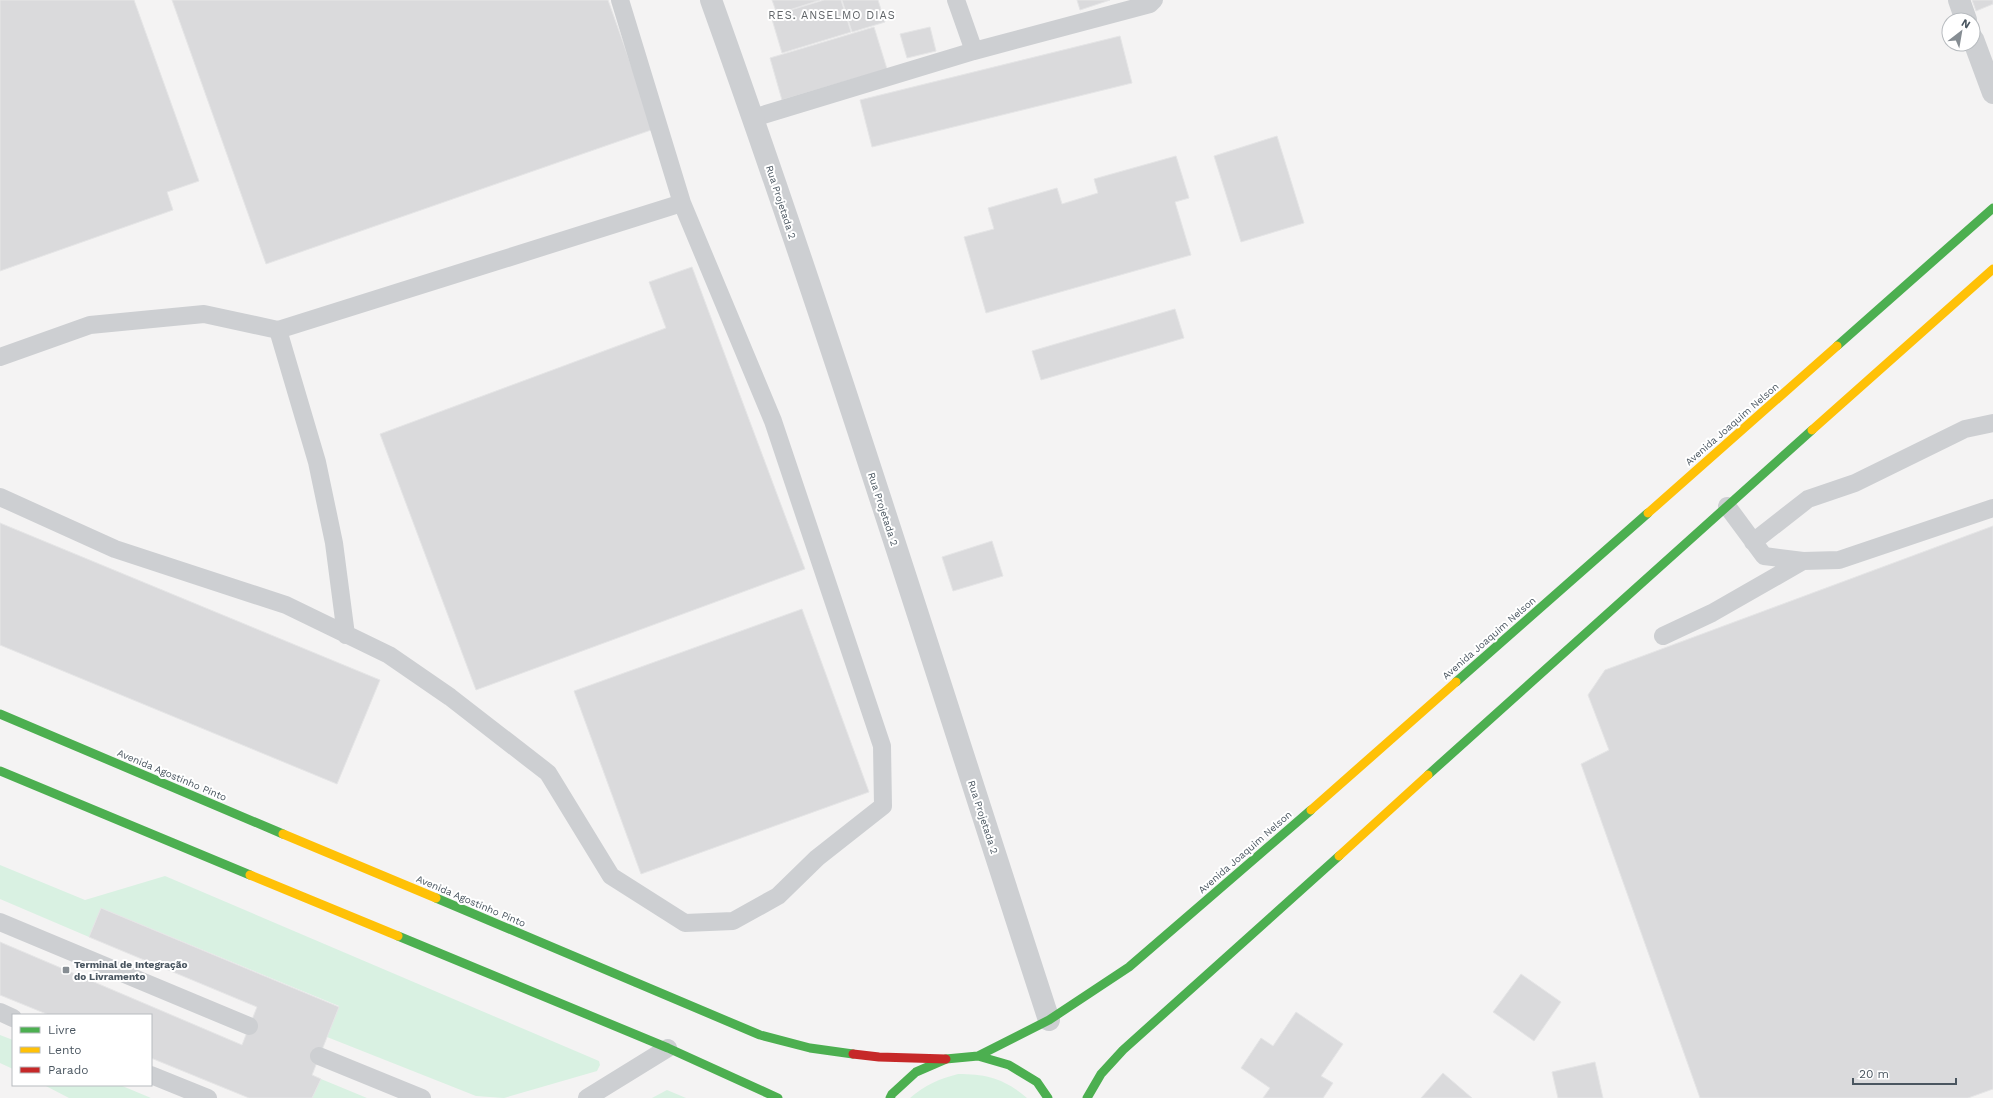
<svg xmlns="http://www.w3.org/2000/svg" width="1993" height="1098" font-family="'Work Sans',sans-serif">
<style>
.green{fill:#d9f1e2}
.building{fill:#dadadc;stroke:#e5e5e6}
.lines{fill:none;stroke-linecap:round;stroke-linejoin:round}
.lane{stroke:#cdcfd2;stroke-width:18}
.street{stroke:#cdcfd2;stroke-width:22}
.fast{stroke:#4caf50;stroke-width:9}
.slow{stroke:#ffc107;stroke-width:9}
.jam{stroke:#c62828;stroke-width:9}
.poi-dot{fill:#868d93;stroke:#fff;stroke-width:1.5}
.labels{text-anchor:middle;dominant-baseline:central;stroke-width:4;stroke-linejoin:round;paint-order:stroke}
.street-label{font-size:10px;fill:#4a5660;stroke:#fff}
.poi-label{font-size:10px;font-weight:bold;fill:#4a5660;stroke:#fff;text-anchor:start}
.neighbourhood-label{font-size:11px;letter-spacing:1px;fill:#5f6367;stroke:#fff}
</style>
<rect width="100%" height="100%" fill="#f4f3f3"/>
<path class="green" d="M0 865 85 900 165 876 599 1061 600 1065 597 1071 504 1098 476 1096 327 1037 339 1006 101 908 89 937 0 899Z
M0 1035 13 1040V1069L0 1063Z
M958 1074C987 1074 1005 1079 1027 1098H910C925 1085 939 1079 958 1074Z
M321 1079 367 1098H312Z
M44 1085H120L151 1098H69Z
M667 1090 686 1098H652Z"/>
<path class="building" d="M0 0H134L199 181 167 192 173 210 0 271Z
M172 0H608L654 129 266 264Z
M772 0H820L777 14Z
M824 0H841L851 32 782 53 771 16Z
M842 0H878L885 22 852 32Z
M1077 0H1110L1080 10Z
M1972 0H1993V4L1976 11Z
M874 27 887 69 782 100 770 58Z
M930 27 936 51 907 58 900 34Z
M1120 36 1132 83 872 147 860 100Z
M1277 136 1304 223 1241 242 1214 156Z
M1176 156 1189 198 1175 202 1191 255 986 313 964 237 994 229 988 208 1057 188 1062 204 1098 193 1094 179Z
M692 267 805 569 476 690 380 434 666 328 649 282Z
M1175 309 1184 338 1041 380 1032 351Z
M0 523 380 680 337 784 0 645Z
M1993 526V1089L1968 1098H1700L1581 764 1609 750 1588 695 1605 670Z
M992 541 1003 576 953 591 942 557Z
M802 609 869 792 641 874 574 691Z
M101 908 339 1007 312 1075 321 1079 312 1098H249L151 1058V1015H49L0 995V942L242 1045 257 1007 89 937Z
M1521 974 1561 1002 1534 1041 1493 1012Z
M1296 1012 1343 1044 1321 1076 1333 1083 1323 1098H1263L1270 1088 1241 1068 1261 1038 1273 1046Z
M1595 1062 1603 1098H1558L1552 1072Z
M1443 1073 1472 1098H1421Z"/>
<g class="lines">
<path class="lane" d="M956 0 974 51
M753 118 974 51 1150 4 1154 0
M278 330 682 203
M0 357 90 325 204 314 278 330 317 462 334 543 346 635
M0 497 115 549 286 605 389 655 450 697 548 773 611 876 685 923 733 921 778 896 817 858 883 806 882 746 773 421 682 203 620 0
M1727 506 1764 556 1803 561 1839 560 1993 508
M1753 542 1808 499 1855 483 1965 429 1993 423
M1663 636 1712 613 1803 561
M0 922 249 1026
M0 1012 13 1018
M319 1056 422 1098
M151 1075 208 1098
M587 1098 668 1048"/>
<path class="street" d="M711 0C832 337 938 680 1049 1020
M1959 0 1966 20
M1973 39 1993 93"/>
<path class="fast" d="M1837 346 1993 208
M1456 682 1648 513
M0 714 283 834
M0 771 250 875
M1428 775 1812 430
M436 898 760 1035 810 1048 853 1054
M398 936 668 1048 778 1098
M978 1056 1049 1020 1129 967 1311 810
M890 1098 892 1094 916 1072 946 1059 978 1056 1009 1065 1037 1082 1048 1098
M1087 1098 1101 1074 1123 1050 1339 856"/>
<path class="slow" d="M1812 430 1993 269
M1648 513 1837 346
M1311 810 1456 682
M283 834 436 898
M1339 856 1428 775
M250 875 398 936"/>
<path class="jam" d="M853 1054 879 1057 946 1059"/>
</g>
<rect class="poi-dot" x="62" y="966" width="8" height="8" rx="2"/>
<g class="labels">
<g class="street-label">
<text transform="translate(781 202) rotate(72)">Rua Projetada 2</text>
<text transform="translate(1732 424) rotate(-41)">Avenida Joaquim Nelson</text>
<text transform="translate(883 509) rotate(72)">Rua Projetada 2</text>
<text transform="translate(1489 638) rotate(-41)">Avenida Joaquim Nelson</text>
<text transform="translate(172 775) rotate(23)">Avenida Agostinho Pinto</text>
<text transform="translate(983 817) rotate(72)">Rua Projetada 2</text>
<text transform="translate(1245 852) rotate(-41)">Avenida Joaquim Nelson</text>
<text transform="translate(471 901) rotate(23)">Avenida Agostinho Pinto</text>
</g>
<g class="poi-label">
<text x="74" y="964">Terminal de Integração<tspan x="74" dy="12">do Livramento</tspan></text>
</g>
<g class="neighbourhood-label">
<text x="832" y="15">RES. ANSELMO DIAS</text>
</g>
</g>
<rect x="12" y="1014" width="140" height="72" fill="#ffffff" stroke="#b7bbbf"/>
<rect x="20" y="1027" width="20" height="6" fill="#4caf50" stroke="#b7bbbf"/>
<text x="48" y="1034" font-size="12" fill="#4a5660">Livre</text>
<rect x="20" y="1047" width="20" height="6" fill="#ffc107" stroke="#b7bbbf"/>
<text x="48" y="1054" font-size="12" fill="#4a5660">Lento</text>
<rect x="20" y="1067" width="20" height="6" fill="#c62828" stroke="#b7bbbf"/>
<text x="48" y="1074" font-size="12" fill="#4a5660">Parado</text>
<g transform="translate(1961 32) rotate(31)"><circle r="19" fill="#ffffff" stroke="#b7bbbf"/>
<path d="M0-3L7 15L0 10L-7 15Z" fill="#868d93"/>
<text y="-6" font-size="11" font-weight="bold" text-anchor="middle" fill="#4a5660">N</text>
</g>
<path d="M1853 1078v6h103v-6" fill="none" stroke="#4a5660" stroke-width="2"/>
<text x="1859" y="1078" font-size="12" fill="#4a5660" stroke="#ffffff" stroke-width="3" paint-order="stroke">20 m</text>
</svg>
